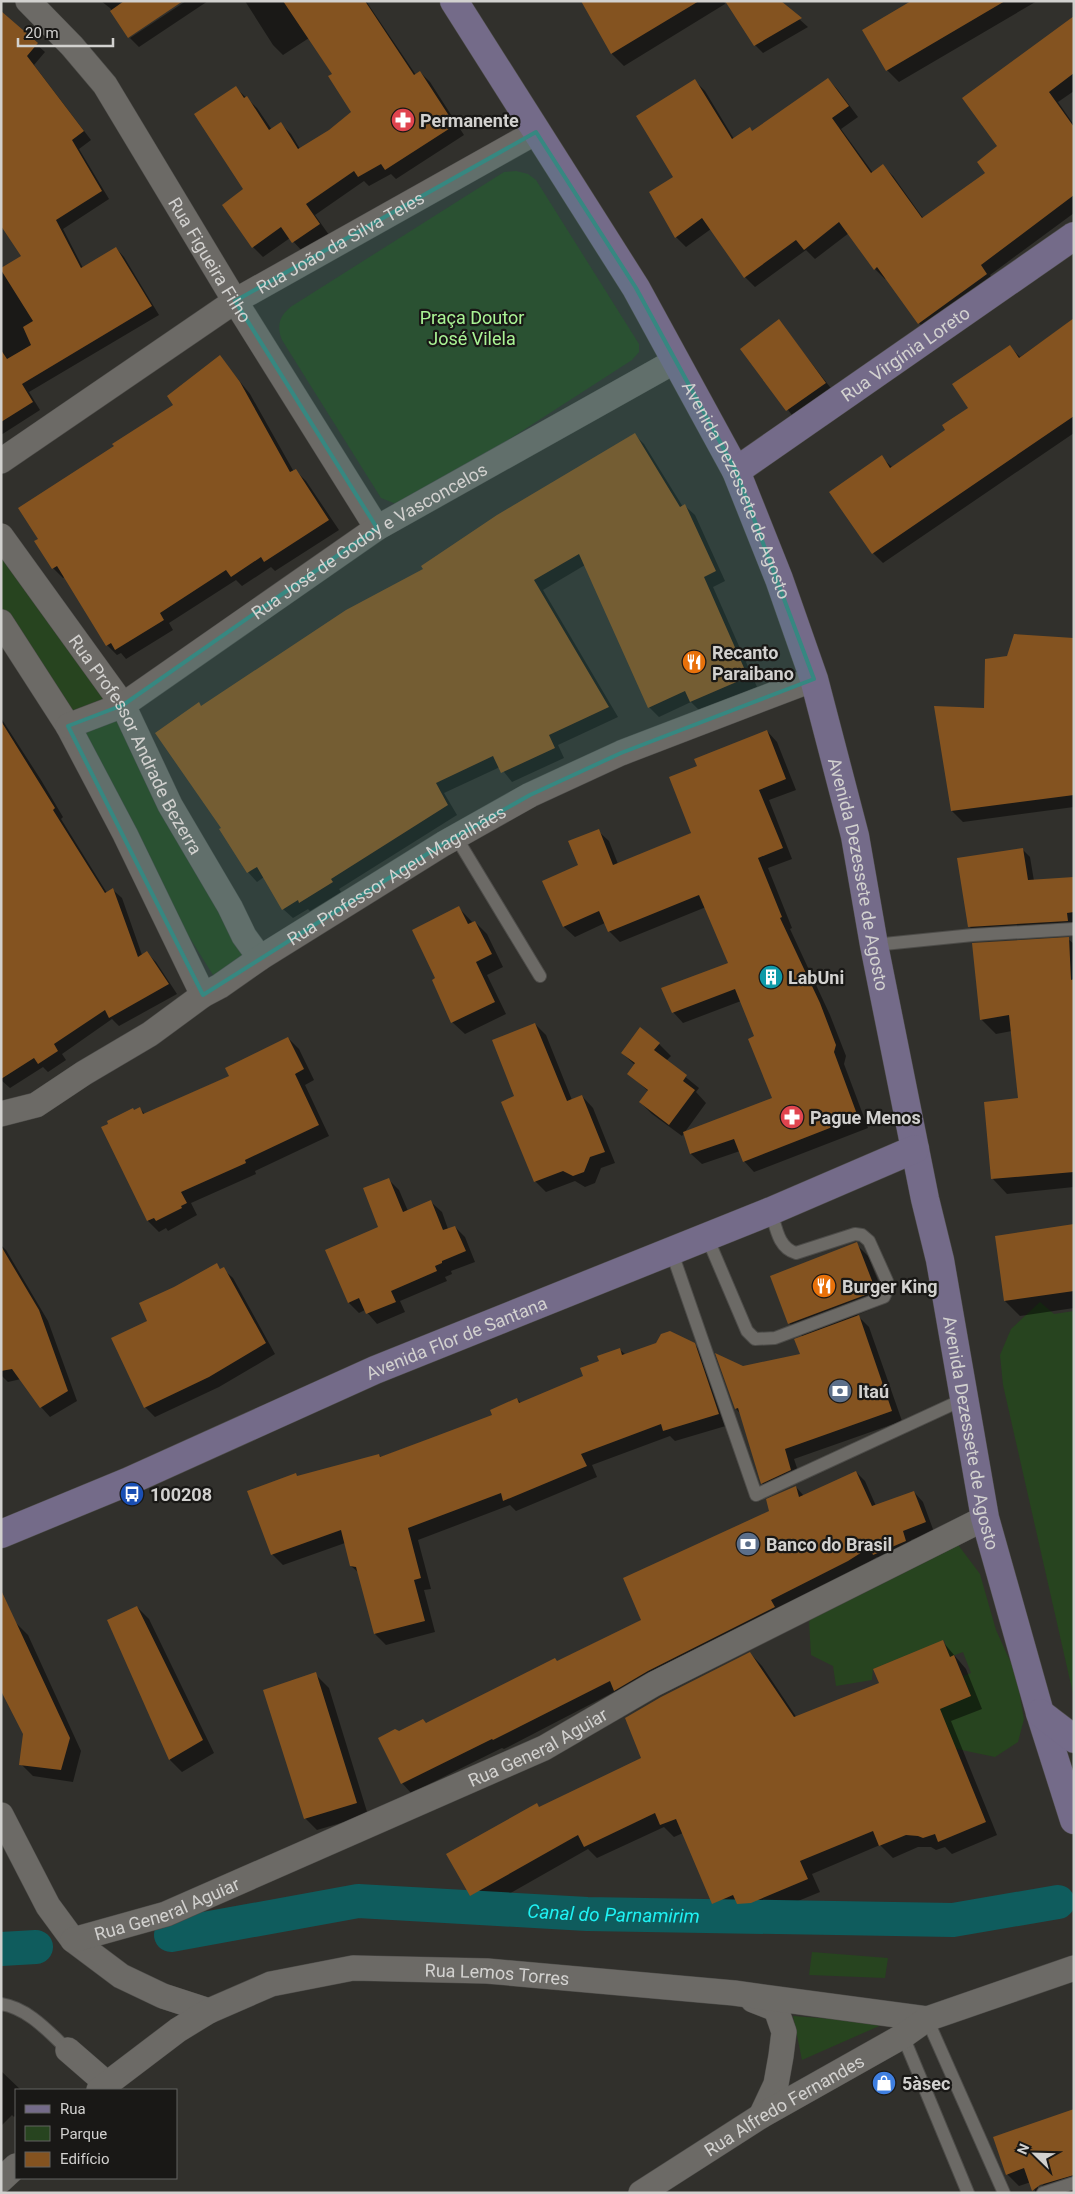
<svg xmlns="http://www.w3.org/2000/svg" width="1075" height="2194" font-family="Roboto,sans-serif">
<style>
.green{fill:#27441f}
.shadow{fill:#0007;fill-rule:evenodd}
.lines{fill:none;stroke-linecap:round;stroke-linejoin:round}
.canal{stroke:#0f5c5d;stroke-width:34}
.building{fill:#845320}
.lane-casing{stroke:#4d4c49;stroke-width:14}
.street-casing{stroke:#4d4c49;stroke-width:26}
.secondary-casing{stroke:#4d4c49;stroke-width:29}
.lane{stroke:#6c6a66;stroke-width:12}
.street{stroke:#6c6a66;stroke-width:25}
.secondary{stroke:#746b89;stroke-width:28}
.marked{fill:#368881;fill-opacity:0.2;stroke:#368881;stroke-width:4;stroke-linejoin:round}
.labels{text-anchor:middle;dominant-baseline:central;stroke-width:4.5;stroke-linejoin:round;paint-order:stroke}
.poi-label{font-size:18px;font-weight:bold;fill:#d2d1cf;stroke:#191816;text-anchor:start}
.street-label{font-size:18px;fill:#d2d1cf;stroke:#191816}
.park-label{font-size:18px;fill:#aaf495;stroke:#191816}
.water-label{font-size:19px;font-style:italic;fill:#1ff1f3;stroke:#191816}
</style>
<rect width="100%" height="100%" fill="#31302c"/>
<path class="green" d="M516 171 528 174 536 180 639 344V352L632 360 454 475 396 504 381 498 282 340C276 325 280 315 292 306L504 172Z
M1 536 123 705 251 955 223 991 125 834 1 622Z
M1040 1302 1054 1314 1074 1311V1698L1003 1385 1000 1355 1011 1329Z
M949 1542 959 1546 980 1574 996 1630 1016 1674 1024 1719 1018 1742 995 1757 952 1748 915 1719 971 1696 963 1676 971 1673 963 1652 950 1657 944 1640 873 1669 872 1680 836 1686 833 1666 811 1655 809 1622 821 1606Z
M812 1952 888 1958 885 1978 809 1975Z
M793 2016 886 2023 802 2060Z"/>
<path class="shadow" d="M101 1H181L129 37 110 8Z
M186 1H208L139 47 130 38Z
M245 1H366L416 75 420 72 430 82 464 135 396 179 391 174 369 186 364 181 315 215 329 235 303 252 290 238 263 257 253 247 223 205 245 190 236 88 257 108 272 130 281 124 291 134 300 149 329 131 353 112 333 75 309 38 283 55 273 45Z
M582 1H724L725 4 624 66 612 54Z
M779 1 808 27 763 53 755 45Z
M914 1H1037L899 82 887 70Z
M6 17 45 52 34 65 91 140 79 149 109 199 63 229 83 268 116 248 124 257 159 315 29 392 40 410 1 435V269L22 257Z
M1074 17V91L1058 102 1074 125V213L990 275 997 284 929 333 919 323 887 278 885 279 875 269 849 233 815 259 806 250 755 287 745 277 711 229 686 247 676 237 675 178 695 81 705 91 734 139 753 132 828 79 838 90 858 117 841 129 873 173 883 166 893 176 923 218 987 173 999 146Z
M1074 319V433L883 563 873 553 881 457 892 467 947 430 970 408 1010 347 1020 357Z
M779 321 833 391 795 419 741 349Z
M220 357 250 394 294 472 296 471 306 481 339 530 275 571 271 567 242 586 236 580 169 623 173 630 126 659 121 653 117 655 107 645 65 577 63 578 53 568 175 405Z
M634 434 644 444 683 507 685 506 695 515 725 581 713 587 757 687 700 711 691 702 659 717 649 707 585 565 543 590 618 717 558 745 564 758 512 782 500 767 444 793 457 815 339 889 341 892 310 911 308 909 293 918 283 909 264 877 257 882 248 872 223 828 202 707 425 569Z
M1074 639V807L963 822 952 811 986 709 1008 657Z
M1 718 41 780 63 817 61 819 107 893 113 890 122 898 142 955 147 953 156 962 177 994 119 1026 112 1019 62 1054 66 1060 48 1072 43 1067 10 1088 1 1080Z
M767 731 777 742 796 790 769 800 792 859 768 868 792 928 790 929 830 1015 846 1056 844 1064 868 1128 754 1172 744 1161 740 1151 702 1164 691 1154 685 1133 774 1098 756 1037 741 1001 683 1023 673 1012 729 964 706 907 620 942 609 931 605 923 575 937 564 927 544 882 580 866 598 831 609 841 618 864 692 833 698 767Z
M1022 849 1030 857 1034 881 1074 878V930L977 935 969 926Z
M459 908 473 923 475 922 487 934 503 967 487 975 506 1014 465 1034 452 1022 437 979Z
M1068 939 1074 944V1187L1007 1194 993 1179 985 1103 1020 1100 1012 1031 996 1034 981 1019Z
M535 1024 546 1035 572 1100 582 1096 593 1108 615 1163 601 1168 595 1183 585 1187 575 1181 546 1192 535 1181 515 1097Z
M288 1038 299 1049 314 1080 305 1085 329 1136 255 1171 256 1174 191 1203 197 1215 168 1231 166 1228 159 1232 148 1221 135 1111 140 1109 145 1114 230 1076Z
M659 1044 671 1056 666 1061 699 1088 696 1092 706 1103 682 1136 652 1114 640 1102 648 1091 629 1074 635 1065 622 1053Z
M389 1180 399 1190 408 1211 431 1202 442 1212 448 1229 455 1227 465 1237 475 1262 451 1271 452 1274 445 1277 447 1281 400 1301 405 1312 377 1324 365 1310 359 1313 349 1303 380 1228Z
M1074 1225V1308L1020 1316 1005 1301Z
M856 1244 868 1256 887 1303 857 1315 869 1327 902 1421 794 1459 801 1480 772 1493 762 1483 741 1414 736 1409 718 1355 743 1368 802 1355 803 1337 790 1324 771 1277Z
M1 1245 6 1250 48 1321 77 1401 50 1417 41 1407 21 1379 8 1382 1 1375Z
M216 1265 221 1270 223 1269 233 1278 275 1354 219 1387 155 1417 145 1407 175 1288Z
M694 1344 705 1355 729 1425 675 1441 670 1436 592 1465 597 1477 516 1511 510 1505 418 1540 431 1589 424 1590 435 1632 386 1645 375 1634 359 1573 351 1566 345 1543 283 1565 272 1554 298 1477 379 1455 381 1457 494 1416 517 1399 521 1403 585 1377 600 1362 619 1349 626 1355Z
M856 1472 865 1481 876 1506 914 1492 923 1502 934 1532 911 1540 915 1551 884 1564 877 1557 857 1570 624 1699 616 1691 504 1749 502 1748 411 1793 402 1783 399 1732 427 1724 643 1620 771 1511 796 1487 804 1496Z
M137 1607 149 1619 214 1753 182 1772 170 1760 109 1621Z
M16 1623 28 1635 81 1751 73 1782 33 1776 21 1764 24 1734Z
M943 1642 966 1669 982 1709 951 1721 997 1835 952 1854 945 1847 936 1850 931 1847H918L893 1858 880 1845 812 1874 820 1892 764 1915 750 1916 743 1908 725 1916 713 1903 683 1833 674 1837 664 1827 597 1858 588 1849 484 1908 471 1895 536 1804 540 1808 643 1759 750 1653 762 1666 797 1718 881 1684Z
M317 1676 329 1688 368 1815 317 1830 305 1818Z
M1 2071 21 2090H16V2115L14 2117 12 2115 1 2126Z
M1074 2110V2190L1066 2193H1036L1031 2182 1019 2186 1007 2174ZM1046 2182 1038 2189V2186Z"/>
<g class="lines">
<g class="canal">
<path id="s1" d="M171 1935 358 1901 587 1914 953 1920 1058 1902"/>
<path d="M1 1949 36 1947"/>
</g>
</g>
<path class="building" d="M124 1H183L128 38 110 11Z
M283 1H365L414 75 420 71 455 125 385 170 381 164 358 177 354 171 306 204 320 224 292 243 281 227 252 248 222 205 243 189 194 114 236 86 244 98 247 96 269 130 281 122 298 149 329 130 351 112 328 76 332 74Z
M581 1H699L611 54Z
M725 1H781L802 18 754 46Z
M911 1H1005L886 71 862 30Z
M1 11 38 43 27 56 84 131 72 140 102 191 56 220 81 268 116 247 152 306 22 384 33 402 1 422V350L7 359 31 345 23 327 33 321 1 270V268L21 256 1 226Z
M1074 16V73L1049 92 1074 127V195L981 265 987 274 918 324 877 267 874 270 839 222 804 250 796 240 744 278 702 218 675 238 649 192 673 177 636 116 695 79 732 139 750 127 752 131 828 78 849 106 832 118 871 173 883 164 922 218 985 173 977 162 997 146 962 98Z
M1074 318V416L872 554 829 492 882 455 890 468 945 430 942 425 968 408 952 384 1010 345 1019 358Z
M779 319 826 383 786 411 740 349Z
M220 355 240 382 290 472 296 469 329 520 264 562 261 557 231 577 226 570 160 613 164 620 115 650 111 643 106 646 57 566 52 569 34 541 38 539 18 508 114 446 112 444 173 405 167 396Z
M635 433 680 507 685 504 716 571 704 577 748 677 690 702 685 691 648 708 579 554 534 580 609 707 549 735 555 748 501 773 493 756 436 783 448 805 331 879 333 882 299 903 298 900 282 910 257 867 247 873 219 829 221 828 155 733 199 702 201 706 346 610 423 569 421 566 497 515Z
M1014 634 1074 638V795L951 811 934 706 984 708 985 659 1007 656Z
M1 721 55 808 53 810 105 893 113 888 138 957 147 951 169 984 109 1018 105 1010 54 1044 58 1051 38 1064 34 1058 1 1079Z
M767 730 786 779 759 790 783 848 758 858 782 917 780 918 820 1003 836 1045 834 1052 858 1117 743 1162 734 1139 690 1154 683 1132 772 1098 748 1039 754 1036 735 989 672 1013 661 988 728 963 699 895 608 932 599 911 563 927 542 881 578 865 568 841 599 829 613 865 691 833 669 777 697 766 694 759Z
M1023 848 1028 880 1074 877V912L1067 913 1068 921 968 927 957 858Z
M459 906 468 924 475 921 492 954 476 962 495 1002 451 1023 432 980 435 978 412 930Z
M1069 937 1071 980 1074 979V1172L991 1179 984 1102 1018 1098 1009 1015 980 1020 972 943Z
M535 1023 567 1101 582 1095 605 1152 590 1157 584 1172 573 1176 563 1171 534 1182 501 1102 514 1096 492 1040Z
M640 1027 660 1043 654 1050 687 1075 683 1081 695 1090 669 1125 639 1102 648 1090 627 1074 635 1063 621 1053Z
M288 1037 304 1069 295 1074 319 1125 245 1160 246 1163 181 1192 187 1203 181 1206 182 1208 156 1221 154 1218 147 1221 101 1127 108 1124 107 1121 133 1108 134 1110 140 1107 143 1114 229 1076 225 1068Z
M389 1178 403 1212 431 1200 443 1230 455 1226 466 1251 442 1261V1263L435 1266 437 1271 391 1291 396 1302 366 1314 359 1298 348 1303 325 1250 378 1227 363 1188Z
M1074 1224V1291L1004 1301 995 1236Z
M857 1242 876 1291 788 1324 770 1276Z
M1 1246 39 1310 68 1391 40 1408 12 1369 1 1371Z
M217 1263 220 1269 224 1267 266 1343 209 1377 144 1408 111 1338 147 1321 139 1303 174 1287Z
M859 1315 892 1411 785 1449 791 1470 761 1484 738 1408 735 1409 715 1353 743 1366 800 1354 794 1339Z
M670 1331 695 1343 719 1414 663 1431 661 1424 581 1454 587 1466 503 1501 501 1493 408 1528 421 1578 414 1580 425 1621 374 1634 356 1567 350 1566 341 1530 271 1555 247 1491 296 1473 297 1476 379 1454 380 1457 431 1438 492 1415 490 1410 517 1398 519 1403 583 1376 580 1368 599 1361 597 1356 620 1348 622 1355 656 1343 661 1334Z
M856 1471 872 1506 914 1491 926 1522 903 1531 906 1541 873 1555 870 1547 848 1561 771 1600 775 1607 648 1671 614 1691 610 1681 493 1740 492 1739 401 1784 378 1738 395 1729 399 1731 423 1719 426 1723 555 1658 557 1661 641 1620 623 1578 769 1511 766 1499 796 1486 799 1497Z
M1 1590 70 1738 61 1770 19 1765 23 1734 1 1691Z
M137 1606 203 1740 169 1760 107 1620Z
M943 1640 950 1657 954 1655 971 1696 940 1709 986 1822 938 1842 935 1834 923 1838 918 1836 906 1835 879 1846 873 1831 800 1861 808 1879 751 1903 737 1904 733 1895 712 1904 676 1819 660 1825 655 1813 584 1847 578 1835 470 1896 446 1854 537 1803 539 1807 641 1758 625 1718 661 1697 750 1652 794 1717 879 1683 873 1669Z
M316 1672 357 1803 304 1819 263 1690Z
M1074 2109V2175L1040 2185 1032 2191 1024 2168 1006 2175 993 2137Z"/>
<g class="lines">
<g class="lane-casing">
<path id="lane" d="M456 837 540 976
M874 945 973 935 1074 929
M707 1237 747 1331 755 1339 775 1338 884 1297 887 1290V1281L869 1241 862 1235 855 1234 796 1253C778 1248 776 1227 771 1211
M671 1250 756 1495 964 1399
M1 2004C28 2008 49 2032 68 2050
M927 2019 1004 2193
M903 2036 968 2193
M1043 2193 1074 2183"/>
</g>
<g class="street-casing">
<g id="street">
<path id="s2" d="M28 1 72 46 105 85 235 301 377 528"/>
<path id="s3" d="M1 461 235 301 536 132"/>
<path id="s4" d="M1 536 123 705 170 805 230 907 244 936 260 958"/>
<path d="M1 622 68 726 125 834 203 995"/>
<path id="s5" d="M68 726 123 705 377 528 675 361"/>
<path id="s6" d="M1 1114 36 1105 84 1073 150 1034 203 995 220 986 260 958 443 844 530 795 621 753 814 679"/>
<path d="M1 1815 48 1906 73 1940 121 1976 163 1996 209 2011"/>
<path id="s7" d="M73 1940 166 1914 544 1748 654 1684 985 1518"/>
<path d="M753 2000 776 2009 784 2032 781 2056 776 2084 761 2116"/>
<path d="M68 2050 106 2083"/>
<path id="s8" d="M99 2090 178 2030 209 2011 271 1984 353 1968 487 1971 734 1993 927 2019"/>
<path d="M1 2180 16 2166"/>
<path id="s9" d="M641 2193 761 2116 903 2036 927 2019 1074 1968"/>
</g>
</g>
<g class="secondary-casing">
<g id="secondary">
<path id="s10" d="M454 1 636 288 736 471 779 579 814 679 855 836 874 945 925 1199 940 1260 985 1518 1040 1713 1074 1820"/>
<path id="s11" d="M736 471 1074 236"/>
<path id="s12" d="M1 1534 127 1482 375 1370 771 1211 915 1149"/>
<path d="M1040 1713 1074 1739"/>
</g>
</g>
<use href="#lane" class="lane"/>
<use href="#street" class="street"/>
<use href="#secondary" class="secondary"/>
</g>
<path class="marked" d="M536 132 636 288 736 471 814 679 621 753 530 795 443 844 203 995 68 726 123 705 377 528 235 301Z"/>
<defs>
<g id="pharmacy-disc" transform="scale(1.25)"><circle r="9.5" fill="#e0444e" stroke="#191816"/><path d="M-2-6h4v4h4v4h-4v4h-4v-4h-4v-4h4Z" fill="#fff"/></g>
<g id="restaurant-disc" transform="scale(1.25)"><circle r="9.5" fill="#e8710a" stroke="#191816"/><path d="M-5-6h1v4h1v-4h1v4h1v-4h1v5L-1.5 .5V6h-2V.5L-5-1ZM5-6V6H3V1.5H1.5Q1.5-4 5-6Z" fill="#fff"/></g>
<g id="building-disc" transform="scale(1.25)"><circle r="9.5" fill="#0f9aa8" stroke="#191816"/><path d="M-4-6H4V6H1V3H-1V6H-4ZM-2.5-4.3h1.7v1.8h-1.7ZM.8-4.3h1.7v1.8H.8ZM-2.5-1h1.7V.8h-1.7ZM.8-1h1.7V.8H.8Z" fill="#fff"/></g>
<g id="bank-disc" transform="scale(1.25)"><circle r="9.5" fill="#5c6f8a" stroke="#191816"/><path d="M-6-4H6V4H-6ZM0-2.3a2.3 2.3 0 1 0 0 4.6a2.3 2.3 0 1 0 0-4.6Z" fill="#fff"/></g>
<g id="bus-disc" transform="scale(1.25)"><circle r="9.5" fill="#1a4fb4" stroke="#191816"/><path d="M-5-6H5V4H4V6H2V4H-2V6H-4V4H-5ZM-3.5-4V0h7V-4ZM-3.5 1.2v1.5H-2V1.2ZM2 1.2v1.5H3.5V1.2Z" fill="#fff"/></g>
<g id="shop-disc" transform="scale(1.25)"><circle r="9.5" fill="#3f7fe0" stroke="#191816"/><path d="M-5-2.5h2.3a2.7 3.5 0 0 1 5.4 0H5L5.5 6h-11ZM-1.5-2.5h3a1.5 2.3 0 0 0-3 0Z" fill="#fff"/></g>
</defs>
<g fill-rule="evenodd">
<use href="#pharmacy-disc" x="403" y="120"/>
<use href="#restaurant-disc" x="694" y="662"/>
<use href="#building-disc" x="771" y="977"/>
<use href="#pharmacy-disc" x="792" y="1117"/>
<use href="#restaurant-disc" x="824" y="1286"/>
<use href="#bank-disc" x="840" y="1391"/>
<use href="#bus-disc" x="132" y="1494"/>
<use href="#bank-disc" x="748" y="1544"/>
<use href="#shop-disc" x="884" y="2083"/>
</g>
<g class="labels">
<g class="poi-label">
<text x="420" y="120">Permanente</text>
<text x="712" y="652">Recanto<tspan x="712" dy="21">Paraibano</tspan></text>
<text x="788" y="977">LabUni</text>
<text x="810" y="1117">Pague Menos</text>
<text x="842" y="1286">Burger King</text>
<text x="858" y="1391">Itaú</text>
<text x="150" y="1494">100208</text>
<text x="766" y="1544">Banco do Brasil</text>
<text x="902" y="2083">5àsec</text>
</g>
<g class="street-label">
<text stroke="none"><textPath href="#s3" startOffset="404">Rua João da Silva Teles</textPath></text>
<text stroke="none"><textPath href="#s2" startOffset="318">Rua Figueira Filho</textPath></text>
<text stroke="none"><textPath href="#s11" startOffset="206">Rua Virgínia Loreto</textPath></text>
<text stroke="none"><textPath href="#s10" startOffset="566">Avenida Dezessete de Agosto</textPath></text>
<text stroke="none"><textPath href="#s5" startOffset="355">Rua José de Godoy e Vasconcelos</textPath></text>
<text stroke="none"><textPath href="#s4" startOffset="249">Rua Professor Andrade Bezerra</textPath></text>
<text stroke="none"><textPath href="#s10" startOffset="971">Avenida Dezessete de Agosto</textPath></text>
<text stroke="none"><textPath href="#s6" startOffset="464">Rua Professor Ageu Magalhães</textPath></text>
<text stroke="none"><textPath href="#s12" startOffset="496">Avenida Flor de Santana</textPath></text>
<text stroke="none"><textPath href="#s10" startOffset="1541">Avenida Dezessete de Agosto</textPath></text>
<text stroke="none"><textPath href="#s7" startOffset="504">Rua General Aguiar</textPath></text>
<text stroke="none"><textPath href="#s7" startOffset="99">Rua General Aguiar</textPath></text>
<text stroke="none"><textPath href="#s8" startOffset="431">Rua Lemos Torres</textPath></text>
<text stroke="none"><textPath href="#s9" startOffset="168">Rua Alfredo Fernandes</textPath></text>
</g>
<g class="park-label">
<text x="472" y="317">Praça Doutor<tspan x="472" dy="21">José Vilela</tspan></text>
</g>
<g class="water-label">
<text stroke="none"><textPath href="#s1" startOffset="446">Canal do Parnamirim</textPath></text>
</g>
</g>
<rect width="1075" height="2194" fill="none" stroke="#d2d1cf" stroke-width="5"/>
<rect x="15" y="2089" width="162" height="90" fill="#191816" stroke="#636260"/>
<rect x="25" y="2105" width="25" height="8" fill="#746b89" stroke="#636260"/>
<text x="60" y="2114" font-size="15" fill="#d2d1cf">Rua</text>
<rect x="25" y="2126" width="25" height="15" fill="#27441f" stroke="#636260"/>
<text x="60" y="2139" font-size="15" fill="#d2d1cf">Parque</text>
<rect x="25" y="2152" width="25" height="15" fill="#845320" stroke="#636260"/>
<text x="60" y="2164" font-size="15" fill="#d2d1cf">Edifício</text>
<g transform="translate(1035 2154) rotate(293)" stroke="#191816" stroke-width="4" paint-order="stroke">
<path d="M0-4L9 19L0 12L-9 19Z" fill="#d2d1cf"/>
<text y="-8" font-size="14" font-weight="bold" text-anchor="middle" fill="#d2d1cf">N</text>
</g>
<path d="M18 38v8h95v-8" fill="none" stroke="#d2d1cf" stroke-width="2.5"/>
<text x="25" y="38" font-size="15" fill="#d2d1cf" stroke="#191816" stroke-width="4" paint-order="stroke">20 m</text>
</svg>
